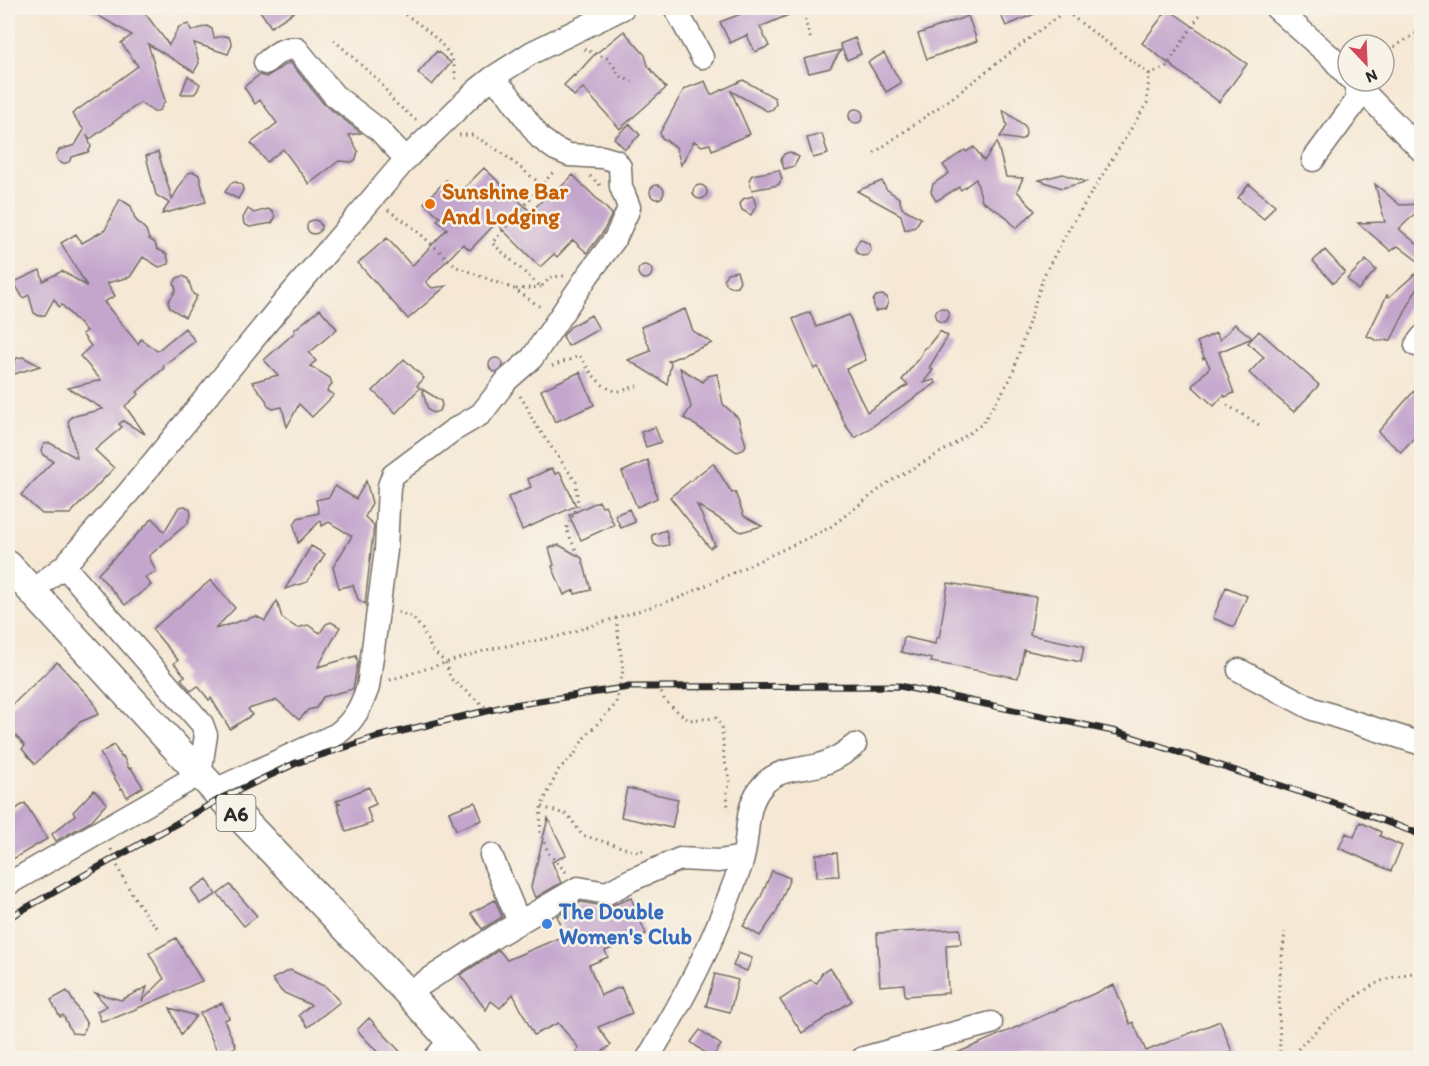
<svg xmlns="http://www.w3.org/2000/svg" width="1429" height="1066" font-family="Itim,sans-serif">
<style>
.building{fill:#c4a6cd}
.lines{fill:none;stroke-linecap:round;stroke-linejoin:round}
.minor-casing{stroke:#726d66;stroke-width:25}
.major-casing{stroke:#726d66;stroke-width:31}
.path{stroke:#726d66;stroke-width:3;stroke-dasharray:1.5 4.5;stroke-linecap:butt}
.minor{stroke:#fff;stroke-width:22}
.major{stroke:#fff;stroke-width:28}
.rail-casing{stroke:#2b2b2b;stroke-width:7}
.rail{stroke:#f7f3e8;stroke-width:4.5;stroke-dasharray:14;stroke-linecap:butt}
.food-dot{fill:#e8710a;stroke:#f7f3e8;stroke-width:2}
.shop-dot{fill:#3f7fe0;stroke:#f7f3e8;stroke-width:2}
.labels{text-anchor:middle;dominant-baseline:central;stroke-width:5;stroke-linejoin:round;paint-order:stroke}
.shield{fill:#f7f3e8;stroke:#686764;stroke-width:1.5}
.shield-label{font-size:21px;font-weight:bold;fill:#2b2b2b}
.food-label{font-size:22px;font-weight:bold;fill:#c56008;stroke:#f7f3e8;text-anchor:start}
.shop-label{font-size:22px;font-weight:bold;fill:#366cbe;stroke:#f7f3e8;text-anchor:start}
</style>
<rect width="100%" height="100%" fill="#f7f3e8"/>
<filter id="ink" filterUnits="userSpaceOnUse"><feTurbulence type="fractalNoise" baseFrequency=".0167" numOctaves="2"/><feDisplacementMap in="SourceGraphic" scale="12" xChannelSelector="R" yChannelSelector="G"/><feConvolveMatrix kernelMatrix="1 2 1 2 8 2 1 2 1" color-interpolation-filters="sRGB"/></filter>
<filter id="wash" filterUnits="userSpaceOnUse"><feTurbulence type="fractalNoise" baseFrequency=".008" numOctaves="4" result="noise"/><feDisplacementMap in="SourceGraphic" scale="24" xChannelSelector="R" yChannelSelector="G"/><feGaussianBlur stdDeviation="1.35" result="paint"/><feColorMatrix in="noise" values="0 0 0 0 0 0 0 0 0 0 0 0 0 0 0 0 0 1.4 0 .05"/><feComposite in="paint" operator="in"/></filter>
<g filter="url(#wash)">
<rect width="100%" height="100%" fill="#f6e8d5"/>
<g id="blocks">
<path class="building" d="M85 8H141L169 45 179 27 189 24 191 31 207 26 212 29 214 38 225 36 229 37 232 45 228 54 194 43 199 63 194 72 148 44 165 101 160 110 154 112 140 103 90 139 87 135 91 147 88 152 72 157 69 162 63 164 58 161 56 155 59 150 75 145 84 130 72 114 138 66 121 43 132 35Z
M258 8H300L271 27Z
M756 8H805L760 27 769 46 755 52 747 35 730 43 720 22Z
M1013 8H1048L1006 26 1000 13Z
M1168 9 1247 64 1219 102 1142 43Z
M968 16 977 41 927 59 918 34Z
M624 31 645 55 648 66 666 88 620 129 583 88 574 96 564 85 574 75 575 76 593 56Z
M855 38 861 54 847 60 840 44Z
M841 50 830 68 809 73 804 59Z
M437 51 451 63 432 85 418 73Z
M884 53 901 83 886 92 868 62Z
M290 62 324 104 361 133 349 135 358 151 356 159 352 162 339 161 309 184 283 149 267 162 251 143 277 123 260 100 255 104 244 87 259 75 266 77Z
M188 76 200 84 197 91 194 94H181Z
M743 80 775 98 776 104 773 109 767 111 731 91 750 134 712 150 710 144 702 146 694 141 681 165 676 147 662 138 660 133 684 89 705 81 711 95Z
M849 116a7 7 0 1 1 14 0a7 7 0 1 1-14 0Z
M1003 110 1025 126 1026 134 1024 138 1020 140 1000 137 1007 126Z
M630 124 640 135 625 149 614 138Z
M822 134 828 154 813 158 807 138Z
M997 142 1006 177 1023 178 1017 191 1035 211 1016 228 1004 215 982 201 976 179 961 190 959 187 936 201 931 192 933 184 949 173 943 165 965 150 966 152 974 147 984 161Z
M158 152 172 199 188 173 194 172 199 175 206 202 162 214 169 203 156 195 146 156Z
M790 152 799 157 794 166 784 169 781 159 784 154Z
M484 168 531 212 552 190 555 193 573 175 612 214 603 232 587 253 573 240 557 257 554 254 540 267 496 223 470 250 463 244 426 282 432 288 446 286 408 319 358 263 387 238 412 266 447 229 437 220 440 217 424 203 446 180 459 193Z
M779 170 782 179 778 185 752 190 749 180 752 175Z
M1063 174 1086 182 1062 188 1039 180Z
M882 181 886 189 899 198 902 208 921 218 915 227 905 230 901 215 857 191Z
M236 182 242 185 243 190 238 199 225 192 231 183Z
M1249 184 1275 205 1264 219 1238 198Z
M1375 184 1400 205 1422 204V207L1399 229 1422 248V264L1398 246 1391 251 1358 223 1385 222Z
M693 192a7 7 0 1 1 14 0a7 7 0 1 1-14 0Z
M650 192a7 7 0 1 1 14 0a7 7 0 1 1-14 0Z
M753 196 756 206 751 215 742 210 740 204 743 199Z
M120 199 131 206 135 219 146 230 149 239 155 243 157 249 167 254 169 264 159 267 143 257 130 277 107 283 115 296 104 302 138 344 141 339 157 351 185 328 195 341 163 366 164 368 137 392 139 394 125 406 145 434 123 421 119 424 122 427 95 450 114 468 70 514H42L21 495 53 461 43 455 41 450 44 444 50 443 77 458 68 422 71 417 103 409 68 388 101 380 80 356 91 346 82 334 86 331 62 305 59 307 54 299 45 315 39 316 34 313 29 295 23 298 14 282 40 270 43 281 62 271 87 286 61 243 76 234 82 243 105 230Z
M248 209 254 213 268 209 273 212 275 218 272 223 250 227 244 224 243 218Z
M307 227a7 7 0 1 1 14 0a7 7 0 1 1-14 0Z
M860 239 869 244 871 250 868 255 862 256 857 253 855 248Z
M1325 250 1345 272 1333 283 1313 261Z
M1366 260 1376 270 1358 290 1347 279Z
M638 272a7 7 0 1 1 14 0a7 7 0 1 1-14 0Z
M1422 268V278L1391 340 1378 341 1367 336 1387 295 1389 297Z
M737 271 740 281 737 286 731 287 726 284 724 279 727 273Z
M183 276 188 279 193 294 197 296 185 317 170 308 168 302 176 290 174 283 177 278Z
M882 295 887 297 888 303 885 309 875 311 873 301 876 296Z
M935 315a7 7 0 1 1 14 0a7 7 0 1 1-14 0Z
M320 309 337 329 309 353 316 361 310 366 330 378 332 384 327 391 334 395 312 417 299 404 287 427 282 407 273 409 268 406 266 400 252 382 278 375 264 360 295 332 294 330Z
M685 309 693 331 712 343 668 361 671 363 667 384 628 360 651 351 641 327Z
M810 312 816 327 849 315 866 360 846 369 867 412 908 385 902 380 921 355 924 348 927 347 940 331 948 336 929 368 933 370 923 383 934 380 936 383 855 438 846 426 818 367 814 369 793 319Z
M591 315 599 329 568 346 563 336 570 327Z
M1235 324 1252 338 1219 352 1234 393 1225 397 1224 395 1214 406 1192 386 1210 367 1205 358 1202 359 1204 357 1197 342 1216 333 1220 340Z
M1259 331 1319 385 1294 412 1249 373 1264 357 1248 343Z
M23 357 40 366 8 376V373L17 358Z
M489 365a7 7 0 1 1 14 0a7 7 0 1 1-14 0Z
M404 359 424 378 417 386 420 388 396 413 373 391Z
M680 368 703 382 708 376 717 374 723 404 738 418 746 445 743 450 737 452 684 418 691 407Z
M580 372 594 405 555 422 541 390Z
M422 389 441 401 442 406 439 411 433 413 428 410Z
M1414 391 1422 398V429L1401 452 1378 432Z
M655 427 661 442 646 447 641 432Z
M648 460 657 498 637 507 622 472Z
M713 463 732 493 735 492 744 516 762 526 741 532 697 505 715 545 710 548 670 497Z
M552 468 555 474 560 472 576 506 522 530 508 497 531 487 528 479Z
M366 481 372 503 365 517 374 525 365 604 358 599 353 585 339 588 333 567 352 536 329 522 322 526 321 520 298 543 294 525 298 518 319 513 316 500 329 497 335 486 356 499Z
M599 501 602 507 605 505 614 525 581 540 569 515Z
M185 506 190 509 191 514 188 520 189 522 149 556 156 572 145 577 151 585 125 605 98 574 153 518 164 532 179 507Z
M629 509 635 522 621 528 615 515Z
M666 530 669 545 659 547 654 544 652 535Z
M559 545 582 558 591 590 575 594 574 590 564 595 552 566 554 565 549 548Z
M311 546 325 554 307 582 285 589Z
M211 580 235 608 215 629 256 616 265 621 277 601 282 618 297 628 308 625 320 633 326 624 331 622 340 627 318 667 356 656 358 662 353 689 323 697 316 708 308 710 299 720 277 700 248 709 252 715 230 729 211 698 209 700 198 686 191 691 181 679 185 676 174 663 178 660 152 629Z
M948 583 1036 597 1030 635 1084 646 1081 662 1024 650 1018 678 931 662 932 659 901 652 904 637 935 644 936 638H939Z
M1226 587 1247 596 1234 627 1213 618Z
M57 662 93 701 99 714 80 722 35 764 22 749 25 746 8 727V709Z
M114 745 121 757 123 756 129 769 131 768 143 787 127 797 122 788 121 789 100 753Z
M369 787 376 804 367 808 372 823 346 832 337 804 340 803 336 801Z
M627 788 678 799 672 828 621 817Z
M94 790 107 803 90 822 56 841 52 834 75 815 73 812Z
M475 802 482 820 456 830 449 812Z
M25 803 47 839 8 862V814Z
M548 818 566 855 552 862 561 883 535 898 531 887Z
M1360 822 1381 832 1380 836 1402 846 1391 871 1339 848 1346 833 1354 837Z
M837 853 839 876 817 877 816 854Z
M772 871 790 878 776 913 760 936 743 926 760 899Z
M207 879 216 895 200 904 191 889Z
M230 885 257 916 244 926 218 894Z
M631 898 646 934 605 951 608 957 589 965 601 995 621 987 632 1013 598 1027 611 1045 593 1059H572L579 1048 558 1023 534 1035 513 994 500 1008 491 1001 486 1010 460 975 499 950 507 960 566 935 557 916 581 902 597 905 600 910Z
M495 900 502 917 482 929 471 913Z
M960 929 961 944 946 945 948 993 905 996 904 984 880 986 877 933Z
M176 938 202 981 117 1017 101 1021 97 1011 107 1006 95 993 121 1000 147 987 142 1001 164 979 149 953Z
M738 953 752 958 747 971 733 966Z
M830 968 852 1001 802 1033 780 1000 810 980 817 983 822 973Z
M290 970 326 987 340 1002 308 1027 299 1015 311 1005 282 992 272 979Z
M715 974 738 980 730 1012 706 1006Z
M1114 985 1130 1024 1133 1022 1146 1051 1220 1021 1235 1059H943Z
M67 991 87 1024 82 1034 72 1033 63 1015 60 1017 51 1000Z
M222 1003 229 1018 224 1020 236 1047 219 1055 200 1013Z
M170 1008 196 1016 181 1035Z
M369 1018 407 1059H384L357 1030Z
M700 1030 721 1045 712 1058 691 1042Z"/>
</g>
</g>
<g filter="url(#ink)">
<use href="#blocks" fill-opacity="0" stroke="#726d66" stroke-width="1.5"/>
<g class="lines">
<g class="minor-casing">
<path id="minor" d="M675 8 702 57
M1276 8 1331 57 1348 77
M265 63C274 55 284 46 297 49L334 95 379 130 406 159
M1353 81 1422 151
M1313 160 1358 99 1355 83
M1416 345 1422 337
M32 591 64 566 129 492 274 314 406 159 477 90 492 78 531 53 623 8
M1239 670 1313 709 1422 744
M215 790 337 734C354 721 361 707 368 687L386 550 389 486 393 475 452 431 481 414 507 380 532 358 588 275 615 239 627 213 629 207 621 187 620 167 616 161 602 157 569 155 555 149 540 138 508 94 492 78
M491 855 519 922
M8 884 200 774 206 735 202 724 64 566
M408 993 496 936 578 888 607 893 631 880 680 859 719 861 743 857
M435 1058 450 1041
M648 1058C673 1017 697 974 716 929 725 908 733 886 741 865 751 837 742 807 764 784 779 768 800 770 819 765 833 761 844 754 855 745
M863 1058 991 1023"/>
</g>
<g class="major-casing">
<path id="major" d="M8 565 222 798 408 993 466 1058"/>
</g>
<path class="path" d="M395 8C412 18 446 42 453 62 455 68 455 75 456 81
M801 8 811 40
M334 40 380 82 394 102 416 120
M584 49 609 59 620 76 632 82
M1384 53 1422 30
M459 135H473L502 153 542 185 555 170
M874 153 953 97 1065 11 1149 74
M590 176 601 186
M542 185 492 243 541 287 551 277 564 276
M388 210 410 225 457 267 514 289 542 308
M516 289 541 287
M552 366 580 356C588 369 601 390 618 391 624 391 632 387 637 386
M520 396 526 405 533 421 576 482 578 506 566 529 578 554
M1227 405 1261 426
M398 612 413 618 422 629 432 650 445 662 451 679 489 710
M390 680 490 649 556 637 679 598 829 528 889 482 950 447 982 424 1011 378 1044 275 1069 229 1147 103 1149 74 1166 67 1199 16V8
M659 687 665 701 688 720 716 718 722 728 724 758 730 782 727 792 728 810
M542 807 568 815 582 835 638 852 647 849
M111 849C121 880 139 907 160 931
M566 872 549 854 540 832 541 807 559 769 575 754 584 738 616 704 623 670 616 618
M1280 1058 1279 983 1285 932
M1290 1058C1309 1035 1357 990 1384 980 1396 976 1409 973 1422 972"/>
<use href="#minor" class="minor"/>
<use href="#major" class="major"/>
<g class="rail-casing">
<path id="rail" d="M8 918 222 798 296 763 377 737 507 706 629 687 900 686 1117 732 1349 808 1422 835"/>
</g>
<use href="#rail" class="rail"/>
</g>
</g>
<circle class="food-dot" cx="430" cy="204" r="6"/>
<circle class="shop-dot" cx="547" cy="924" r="6"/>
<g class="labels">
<rect class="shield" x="216.5" y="795" width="39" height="36" rx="4.5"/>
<g class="shield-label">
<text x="236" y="813">A6</text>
</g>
<g class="food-label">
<text x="442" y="191">Sunshine Bar<tspan x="442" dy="25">And Lodging</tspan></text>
</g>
<g class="shop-label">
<text x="559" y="911">The Double<tspan x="559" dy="25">Women's Club</tspan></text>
</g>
</g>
<rect width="1429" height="1066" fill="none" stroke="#f7f3e8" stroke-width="30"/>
<g transform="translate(1366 63) rotate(157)"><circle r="28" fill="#f7f3e8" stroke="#a5a39c" stroke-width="1.5"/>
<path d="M0-4.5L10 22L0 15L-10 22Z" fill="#d1495b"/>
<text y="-9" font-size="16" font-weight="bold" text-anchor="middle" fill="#2b2b2b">N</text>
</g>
</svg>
